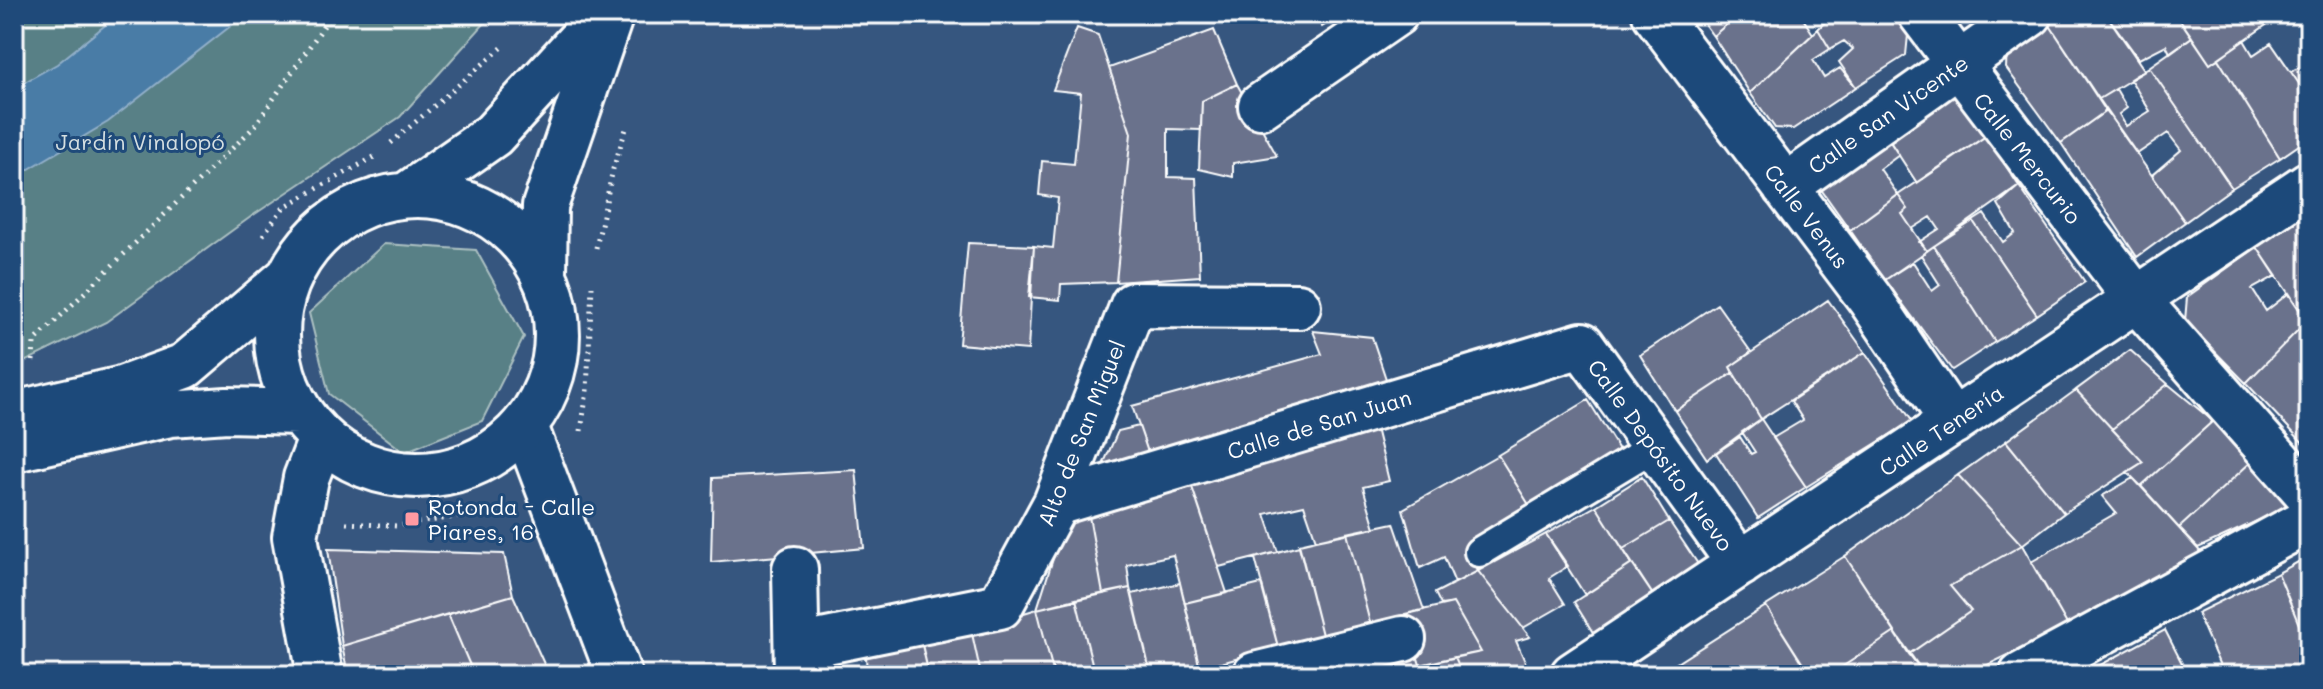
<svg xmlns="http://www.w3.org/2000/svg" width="2323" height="689" font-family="Mali,sans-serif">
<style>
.green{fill:#588086;stroke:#acc0c2;stroke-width:2}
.water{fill:#497ca6;stroke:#92b0ca;stroke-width:2}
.building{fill:#6b728c;stroke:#fff;stroke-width:2}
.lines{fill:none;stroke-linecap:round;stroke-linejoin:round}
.lane-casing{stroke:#fff;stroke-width:34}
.street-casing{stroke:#fff;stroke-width:50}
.secondary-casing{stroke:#fff;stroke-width:50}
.path{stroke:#fff;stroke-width:5;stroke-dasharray:2 6;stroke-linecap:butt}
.lane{stroke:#1f4a7a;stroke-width:28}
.street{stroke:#1f4a7a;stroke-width:44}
.secondary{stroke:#1f4a7a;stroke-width:44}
.poi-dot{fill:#ff9aa2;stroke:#1f4a7a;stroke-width:3}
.labels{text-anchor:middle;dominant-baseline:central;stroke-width:6;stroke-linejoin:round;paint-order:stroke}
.street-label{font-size:22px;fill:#fff;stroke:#1f4a7a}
.park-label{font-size:22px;fill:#d5dfe1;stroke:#1f4a7a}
.poi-label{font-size:22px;fill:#fff;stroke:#1f4a7a;text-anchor:start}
</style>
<rect width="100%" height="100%" fill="#36567f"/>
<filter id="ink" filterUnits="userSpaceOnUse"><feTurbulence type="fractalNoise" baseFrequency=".0125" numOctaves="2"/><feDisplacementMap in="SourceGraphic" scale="16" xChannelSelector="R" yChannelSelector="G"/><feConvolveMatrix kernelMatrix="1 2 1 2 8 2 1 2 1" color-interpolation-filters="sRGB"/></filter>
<g filter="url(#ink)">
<path class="green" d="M14 14H493L400 117 252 216 106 322 14 367Z
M384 244 476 250 524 337 482 421 404 452 329 394 309 313Z"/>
<path class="water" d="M119 14H246L108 122 14 178V88L57 64Z"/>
<path class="building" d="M1312 14H1342L1322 27Z
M1697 14H1739L1713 36Z
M1739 14H1800L1813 34 1750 93 1713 36Z
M1833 14H1902L1909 25 1906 55 1856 87 1839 62 1853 49 1844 41 1830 49 1818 29Z
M2058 14H2106L2145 71 2099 99 2047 21Z
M2106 14H2176L2192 37 2170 53 2166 45 2139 59Z
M2176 14H2282L2210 64Z
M2300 14H2309V31Z
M2047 21 2106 111 2061 143 2006 68 2007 47Z
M1077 28 1098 35 1131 133 1116 282 1061 284 1060 300 1029 297 1034 246 1053 248 1058 198 1039 195 1042 161 1074 164 1081 93 1053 90Z
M1818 29 1830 49 1813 60 1824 78 1840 68 1856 87 1793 129 1775 128 1750 93Z
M1214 30 1237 84 1202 101 1201 130 1168 129V177L1196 178 1200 276 1116 282 1131 133 1109 68Z
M2192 37 2210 64 2218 59 2280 158 2232 188 2149 67Z
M2244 40 2253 55 2271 43 2309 98V138L2280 158 2218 59Z
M2309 62V98L2291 72Z
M2149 67 2232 188 2185 222 2152 175 2181 150 2168 133 2137 154 2099 99 2116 89 2127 108 2119 114 2126 126 2150 111 2130 79Z
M1237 84 1277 156 1233 163V177L1199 169 1202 101Z
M1941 92 1958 97 1986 136 1917 183 1883 131Z
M2106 111 2185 222 2137 257 2061 143Z
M1883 131 1899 155 1880 169 1898 195 1850 230 1820 188Z
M1986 136 2019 186 1927 251 1919 242 1939 229 1931 217 1912 229 1902 214 1908 209 1898 195Z
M2019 186 2085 282 2037 315 1973 221 1984 214 2003 242 2015 233 1998 204Z
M1898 195 1908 209 1902 214 1927 251 1885 280 1850 230Z
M2309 212V320L2307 321 2257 247Z
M1973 221 2037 315 1995 342 1934 246Z
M968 243 1034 246 1028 350 959 344Z
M1934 246 1995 342 1952 370 1885 280 1913 262 1932 291 1940 285 1921 255Z
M2257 247 2276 276 2252 289 2266 311 2289 293 2307 321 2246 383 2185 321 2187 297Z
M1828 300 1865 352 1761 419 1730 367Z
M1717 304 1751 352 1730 367 1733 373 1675 411 1640 355Z
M2307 321 2309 443 2306 446 2246 383Z
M1313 331 1372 337 1387 382 1150 458 1132 406 1322 354Z
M2130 350 2168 384 2112 429 2076 390Z
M1865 352 1912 421 1806 487 1773 438 1803 420 1791 401Z
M1733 373 1761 419 1707 459 1675 411Z
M2168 384 2213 421 2141 486 2127 472 2143 462 2112 429Z
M2076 390 2143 462 2064 513 2006 441Z
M1588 400 1621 453 1531 508 1498 455Z
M1761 419 1806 487 1758 518 1716 453 1740 437 1751 454 1755 452 1742 432Z
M2213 421 2251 462 2179 528 2141 486Z
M1139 426 1150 458 1098 476 1118 431Z
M1376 428 1389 481 1363 487 1375 528 1316 540 1304 505 1265 514 1278 552 1219 567 1191 484Z
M2006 441 2064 513 2022 545 1958 475Z
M1498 455 1531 508 1464 548 1478 571 1455 583 1444 557 1420 568 1403 509Z
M2251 462 2292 505 2198 548 2179 528Z
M856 470 864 548 711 562 713 478Z
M1958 475 2022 545 1950 586 1971 611 1909 654 1845 556Z
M1642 477 1669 521 1623 549 1596 506Z
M2133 478 2207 559 2068 626 2031 562 2116 513 2102 496Z
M1191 484 1227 593 1185 603 1173 555 1127 565 1130 588 1103 594 1089 516Z
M1596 506 1632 564 1585 595 1546 534Z
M1089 516 1103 594 1037 609 1065 521Z
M1669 521 1702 570 1657 601 1623 549Z
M1394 523 1424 610 1370 623 1347 533Z
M1347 533 1370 623 1322 635 1299 544Z
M1546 534 1568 566 1549 578 1565 604 1523 628 1478 571Z
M2022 545 2068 626 1967 675H1925L1909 654 1971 611 1950 586Z
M1299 546 1322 635 1278 647 1255 558Z
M328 549 504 554 513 595 342 646Z
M1845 556 1895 632 1830 675H1810L1766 606Z
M2309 556V649L2278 573Z
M1632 564 1657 601 1597 639 1574 602Z
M1478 571 1530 637 1516 641 1531 675H1463L1455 657 1481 652 1453 603 1441 605 1435 593Z
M2278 573 2309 649V675H2224L2197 613Z
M1180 583 1200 669 1151 675 1132 594Z
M1261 584 1278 647 1200 669 1185 603Z
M1130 588 1151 675H1095L1076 599Z
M513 595 549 675H474L448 614Z
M1076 599 1095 675H1054L1037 609Z
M1453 603 1481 652 1420 665 1405 614Z
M1766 606 1807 671 1801 675H1658Z
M1037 609 1054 675H981L971 629Z
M448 614 474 675H348L342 646Z
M971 629 981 675H929L921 640Z
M2165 630 2188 675H2082Z
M1895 632 1925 675H1830Z
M922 645 929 675H867L866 657Z
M1414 645 1420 665 1455 657 1463 675H1367L1361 659Z"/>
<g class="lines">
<g class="lane-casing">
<path id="lane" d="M1479 552 1655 446"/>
</g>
<g class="street-casing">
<path id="street" d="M1655 14 1870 299 1953 422
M1921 14 2137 300 2309 495
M1261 106 1395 14
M1785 187 2030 14
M525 426 619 675
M1056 503 1582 345 1740 564
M795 569 797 675
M797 647 1000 606 1056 503 1133 305 1298 306
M320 675 295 537 306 478 321 439
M1255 675 1403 639
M1573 675 2309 184
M2022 675 2309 520"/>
</g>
<g class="secondary-casing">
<path id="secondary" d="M277 335a140 140 0 1 1 280 0a140 140 0 1 1-280 0Z
M407 195 493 135 602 16
M544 274 545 206 611 14
M14 414 122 389 185 366 287 279
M14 449 170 414 227 410 298 412"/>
</g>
<path class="path" d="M14 22 27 14
M391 143 505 45
M263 235 284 207 374 157
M596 248 613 169 627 126
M33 361 34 342 254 127 332 14
M581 431 587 391 592 286
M346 523 397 526 506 509"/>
<use href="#lane" class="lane"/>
<use href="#street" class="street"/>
<use href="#secondary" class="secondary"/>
</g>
</g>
<rect class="poi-dot" x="404" y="511" width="16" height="16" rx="4"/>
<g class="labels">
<g class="street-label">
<text transform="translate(1888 114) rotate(-35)">Calle San Vicente</text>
<text transform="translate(2028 158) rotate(52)">Calle Mercurio</text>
<text transform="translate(1807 216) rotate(53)">Calle Venus</text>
<text transform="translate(1319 424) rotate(-17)">Calle de San Juan</text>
<text transform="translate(1941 430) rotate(-34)">Calle Tenería</text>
<text transform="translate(1081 433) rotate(-68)">Alto de San Miguel</text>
<text transform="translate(1661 455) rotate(54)">Calle Depósito Nuevo</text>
</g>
<g class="park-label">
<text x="140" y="141">Jardín Vinalopó</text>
</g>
<g class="poi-label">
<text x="428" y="506">Rotonda - Calle<tspan x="428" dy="25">Piares, 16</tspan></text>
</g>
</g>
<rect width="2323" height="689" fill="none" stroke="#1f4a7a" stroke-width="48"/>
<rect x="24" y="24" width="2275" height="641" fill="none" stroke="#fff" stroke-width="3" filter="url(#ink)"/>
</svg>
